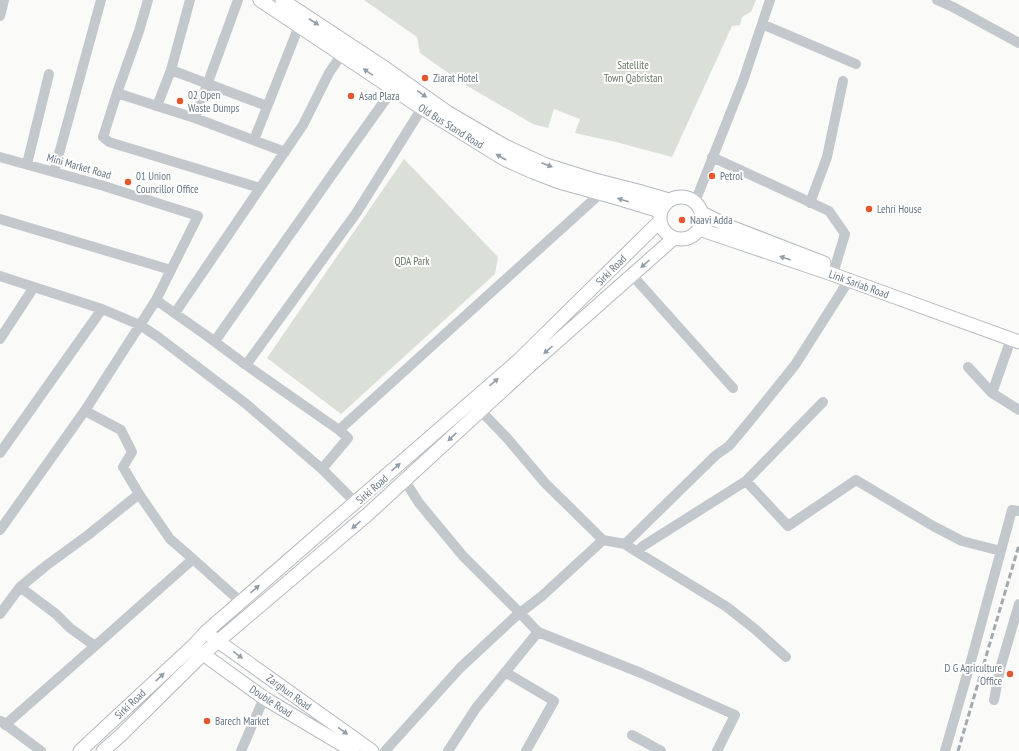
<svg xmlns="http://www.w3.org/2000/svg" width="1019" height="751" font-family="'PT Sans Narrow',sans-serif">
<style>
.green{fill:#dadfd7}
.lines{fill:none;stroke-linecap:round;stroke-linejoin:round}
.major-casing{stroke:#b5babe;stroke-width:15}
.minor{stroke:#c3c8cc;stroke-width:10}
.major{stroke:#fff;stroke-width:13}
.rail{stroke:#a2aab0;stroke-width:3;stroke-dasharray:6 3;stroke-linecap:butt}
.oneway{fill:#939fa8}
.poi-dot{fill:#e4572e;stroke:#fff;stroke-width:1.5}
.labels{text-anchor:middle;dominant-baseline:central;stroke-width:4;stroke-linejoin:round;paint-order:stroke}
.park-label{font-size:11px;fill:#687a64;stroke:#fff}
.poi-label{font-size:11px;fill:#657683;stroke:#fff;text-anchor:start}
.street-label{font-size:11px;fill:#657683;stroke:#fff}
</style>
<rect width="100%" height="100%" fill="#fafaf8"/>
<path class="green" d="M364 0H756L751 12 742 17 740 25 732 26 672 157 616 142 575 133 580 119 554 109 548 128 533 124 464 84 420 53 417 37Z
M404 159 498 257 495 274 341 414 267 358Z"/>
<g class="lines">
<g class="major-casing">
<path id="major" d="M260 0 417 105 504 159 533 172 559 182 617 198 660 211
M282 0 385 68 447 112 505 146 546 165 591 179 638 191 669 200
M660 218a21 21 0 1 1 42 0a21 21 0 1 1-42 0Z
M702 213 728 226 824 263
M699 229 829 273 1019 342
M212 637 372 751
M197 649 203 654 264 698 353 751
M80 751 193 646 206 632 519 360 660 221
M103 751 121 735 203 654 368 514 526 369 674 238"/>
</g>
<path class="minor" d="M148 0 139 31 117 93 103 137 109 142 260 188
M937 0 953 7 1019 43
M0 16 4 0
M762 24 856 64
M171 70 267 106
M117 93 157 106 195 118 285 152
M157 106 171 70 190 0
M195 118 238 0
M254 140 299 26
M0 157 104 186 198 216 156 300 86 409 89 413 121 430 132 452 123 467 139 494 170 539 193 559 241 602
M712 157 829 211 845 234 835 267
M27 164 49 74
M54 172 101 0
M695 202 743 81 770 0
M810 203 827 157 843 81
M0 219 171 270
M632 275 733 388
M0 276 102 309 140 325 158 337 245 403 322 469 356 503
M156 300 207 336 246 365
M175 313 303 125 329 73 342 54
M0 339 34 287
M215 341 336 169 393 89
M968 367 992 393 1019 410
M992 393 1011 339
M481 411 507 438 545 483 603 540 625 544 637 552 727 607 756 630 786 657
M339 430 601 193
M0 453 102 309
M322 469 348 438 339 430 246 365 357 212 422 108
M405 481 419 503 463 556 520 613 538 632
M746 481 788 526 856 480 933 526 962 541 1001 551
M0 530 86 409
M625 544 716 455 729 446 749 422 795 365 849 280
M637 552 643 546 746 481 823 402
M20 587 47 565 88 535 139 494
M0 614 20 587 56 614 70 628 95 646 193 559
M505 672 554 701 526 751
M994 700 1000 669 1019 604
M1 721 41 751
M5 725 95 646
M632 735 661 751
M241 751 264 698
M385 751 460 668 516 616 542 596 603 540
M448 751 476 708 538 632 641 673 735 715 717 751
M945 751 971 661 1012 510 1019 511"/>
<use href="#major" class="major"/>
<path class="rail" d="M958 751 1019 545"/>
</g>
<defs><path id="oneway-solid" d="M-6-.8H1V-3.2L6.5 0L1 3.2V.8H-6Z"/></defs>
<g class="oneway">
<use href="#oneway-solid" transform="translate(314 22) rotate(33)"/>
<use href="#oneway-solid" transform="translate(368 72) rotate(-146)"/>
<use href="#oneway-solid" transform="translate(422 94) rotate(35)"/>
<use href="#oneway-solid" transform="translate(501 157) rotate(-150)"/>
<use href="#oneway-solid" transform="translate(547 165) rotate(21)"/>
<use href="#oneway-solid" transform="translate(623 200) rotate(-163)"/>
<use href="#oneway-solid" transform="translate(785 258) rotate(-161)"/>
<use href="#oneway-solid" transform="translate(645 264) rotate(138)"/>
<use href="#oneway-solid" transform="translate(548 350) rotate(139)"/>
<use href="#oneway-solid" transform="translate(494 382) rotate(-41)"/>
<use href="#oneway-solid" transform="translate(452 437) rotate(137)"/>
<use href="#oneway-solid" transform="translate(396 467) rotate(-41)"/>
<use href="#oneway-solid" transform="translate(356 525) rotate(140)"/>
<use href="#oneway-solid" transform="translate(255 589) rotate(-41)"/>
<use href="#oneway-solid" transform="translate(238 655) rotate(36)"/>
<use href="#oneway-solid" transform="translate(160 677) rotate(-43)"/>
<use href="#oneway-solid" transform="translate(343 731) rotate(36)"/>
</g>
<g class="poi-dot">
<circle cx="425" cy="78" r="4"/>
<circle cx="351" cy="96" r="4"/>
<circle cx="180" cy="101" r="4"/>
<circle cx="712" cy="176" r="4"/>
<circle cx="128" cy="182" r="4"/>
<circle cx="869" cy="209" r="4"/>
<circle cx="682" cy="220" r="4"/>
<circle cx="1010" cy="674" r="4"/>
<circle cx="207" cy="721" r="4"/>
</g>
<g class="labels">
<g class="park-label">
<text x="633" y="65">Satellite<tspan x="633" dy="13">Town Qabristan</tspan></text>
<text x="412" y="261">QDA Park</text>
</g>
<g class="poi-label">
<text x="433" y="78">Ziarat Hotel</text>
<text x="188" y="95">02 Open<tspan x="188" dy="13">Waste Dumps</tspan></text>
<text x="359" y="96">Asad Plaza</text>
<text x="136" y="176">01 Union<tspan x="136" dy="13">Councillor Office</tspan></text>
<text x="720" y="176">Petrol</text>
<text x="877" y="209">Lehri House</text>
<text x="690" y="220">Naavi Adda</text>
<text x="1002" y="668" text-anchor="end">D G Agriculture<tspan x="1002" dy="13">Office</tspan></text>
<text x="215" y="721">Barech Market</text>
</g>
<g class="street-label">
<text transform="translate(451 126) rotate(32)">Old Bus Stand Road</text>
<text transform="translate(79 166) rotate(16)">Mini Market Road</text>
<text transform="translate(611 270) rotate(-45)">Sirki Road</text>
<text transform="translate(859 284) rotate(20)">Link Sariab Road</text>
<text transform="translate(372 489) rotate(-41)">Sirki Road</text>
<text transform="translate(289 692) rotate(36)">Zarghun Road</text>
<text transform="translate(271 701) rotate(33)">Double Road</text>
<text transform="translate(130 704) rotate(-43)">Sirki Road</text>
</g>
</g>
</svg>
